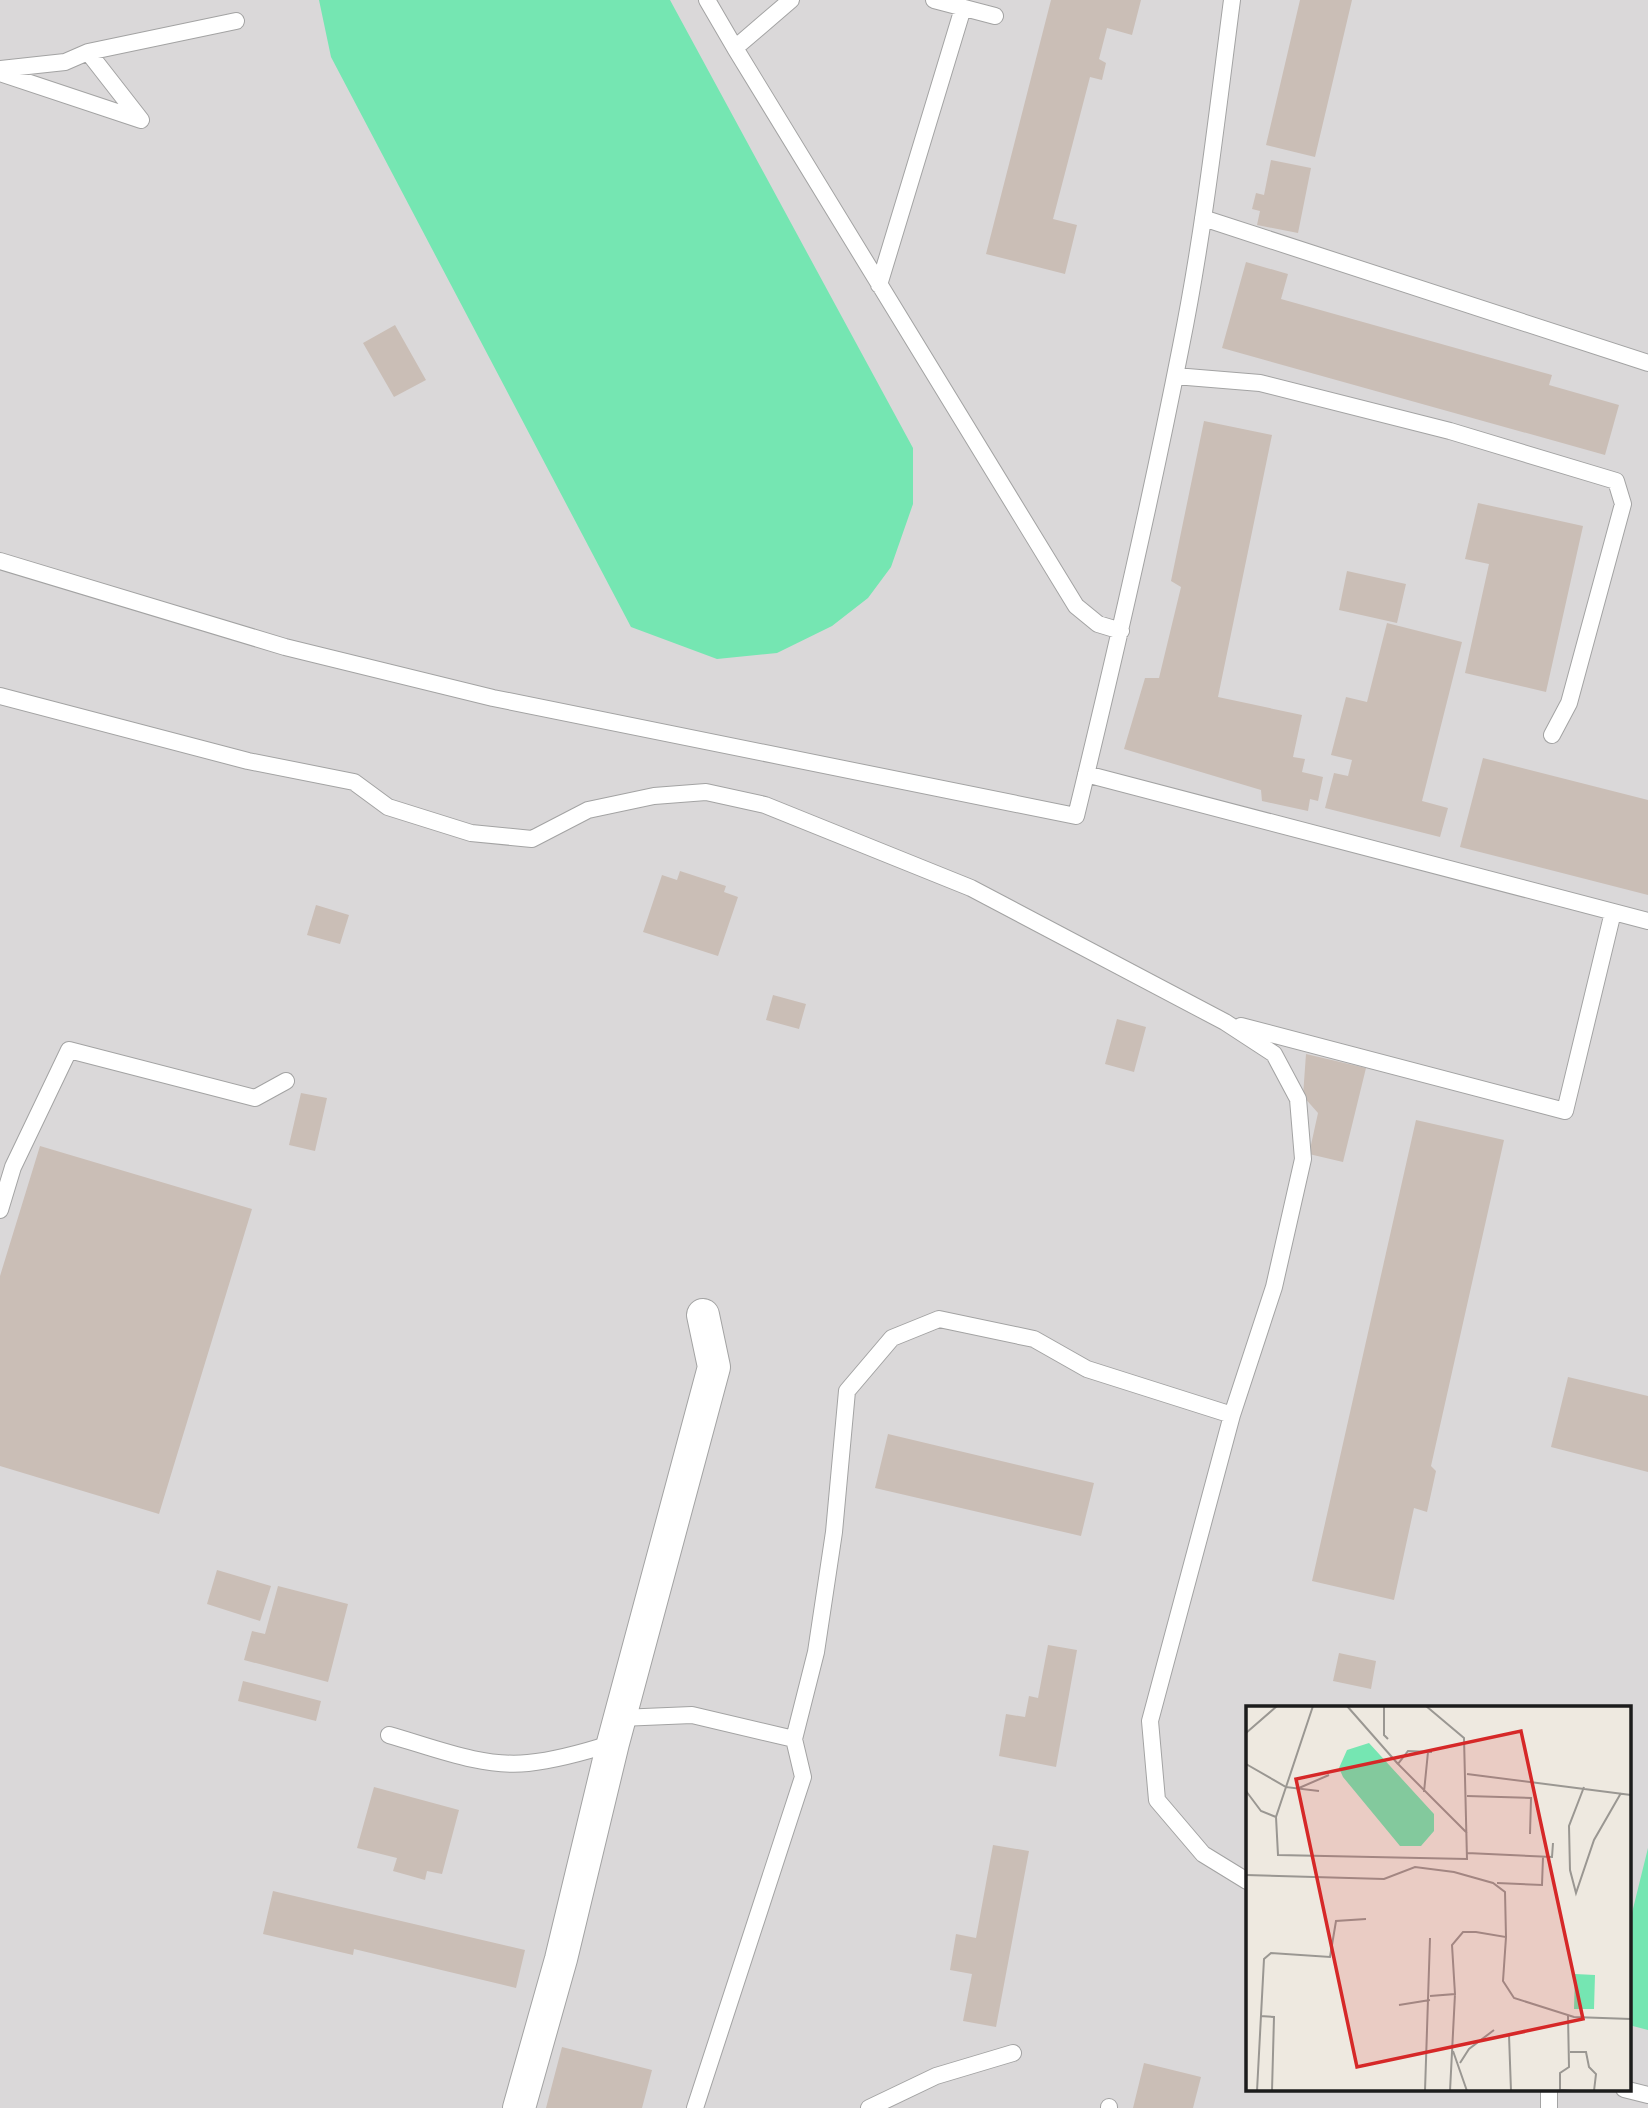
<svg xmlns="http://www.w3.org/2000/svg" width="1648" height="2108" font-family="'IBM Plex Sans',sans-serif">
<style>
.residential{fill:#dad8d9;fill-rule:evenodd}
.pitch{fill:#75e6b2}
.building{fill:#cabeb6}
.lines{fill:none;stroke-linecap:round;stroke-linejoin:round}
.lane-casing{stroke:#a3a3a3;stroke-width:18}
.street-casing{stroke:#a3a3a3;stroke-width:34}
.lane{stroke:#fff;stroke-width:16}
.street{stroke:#fff;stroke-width:32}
.inset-road{fill:none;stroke:#9a9792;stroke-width:2}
.view{fill:#d62828;fill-opacity:0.15;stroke:#d62828;stroke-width:3.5}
.inset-edge{fill:none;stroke:#1c1c1c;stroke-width:3.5}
</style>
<rect width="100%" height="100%" fill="#eee9e0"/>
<path class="residential" d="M0 0H1648V2108H0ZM1247 1707H1629V2089H1247Z"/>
<path class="pitch" d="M319 0H670L913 448V504L891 567 868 598 832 626 777 653 717 659 631 627 331 57Z
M1648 1848V2030L1629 2025V1925Z"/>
<path class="building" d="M1051 0H1141L1132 35 1107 28 1099 59 1106 63 1102 80 1090 77 1053 219 1077 225 1065 274 986 254Z
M1300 0H1352L1315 157 1266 145Z
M1271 160 1311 168 1298 233 1257 225 1260 211 1252 209 1256 193 1264 195Z
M1246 262 1288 274 1281 299 1552 375 1549 385 1619 405 1605 455 1222 348Z
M395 325 426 380 394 397 363 343Z
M1204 421 1272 435 1218 697 1302 715 1293 757 1305 759 1302 772 1323 777 1318 801 1310 799 1308 811 1262 801 1261 790 1124 749 1145 678H1159L1181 587 1171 581Z
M1478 503 1583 526 1546 692 1465 673 1489 564 1465 559Z
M1347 571 1406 584 1397 623 1339 610Z
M1387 623 1462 642 1422 801 1448 808 1440 837 1325 808 1334 773 1348 776 1352 760 1331 755 1346 697 1367 702Z
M1483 758 1648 800V895L1460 847Z
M680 871 726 886 724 892 738 897 718 956 643 932 662 875 677 880Z
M316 905 349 915 340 944 307 935Z
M773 995 806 1004 799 1029 766 1020Z
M1117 1019 1146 1027 1134 1072 1105 1064Z
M1306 1054 1366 1068 1343 1162 1309 1154 1318 1113 1303 1096Z
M301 1093 327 1098 315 1151 289 1145Z
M1416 1120 1504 1140 1431 1466 1436 1471 1427 1512 1414 1508 1394 1600 1312 1581Z
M40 1146 252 1209 159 1514 0 1466V1276Z
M1568 1377 1648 1396V1472L1551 1447Z
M888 1434 1094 1483 1081 1536 875 1488Z
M217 1570 271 1586 260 1621 207 1604Z
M278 1586 348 1604 328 1682 244 1660 252 1631 265 1634Z
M1048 1645 1077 1650 1056 1767 999 1756 1006 1714 1025 1717 1029 1696 1038 1698Z
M1339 1653 1376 1661 1371 1689 1333 1681Z
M243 1681 321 1701 316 1721 238 1701Z
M374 1787 459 1810 442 1874 427 1871 425 1880 393 1871 397 1858 357 1848Z
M993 1845 1029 1851 996 2027 963 2021 972 1974 950 1970 956 1934 976 1938Z
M273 1891 525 1950 516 1988 354 1949 353 1955 263 1934Z
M562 2047 652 2070 642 2108H546Z
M1144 2063 1201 2077 1193 2108H1133Z"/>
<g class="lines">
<g class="lane-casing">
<path id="lane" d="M707 0 735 48
M791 0 735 48 1076 606 1098 624 1121 631
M934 0 995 16
M88 52 141 120
M0 69 65 62 88 52 236 21
M0 73 141 120
M1203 218 1648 363
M879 285 963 8
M1175 376 1260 383 1450 431 1616 481 1623 504 1569 703 1552 735
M0 561 285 647 493 698 1076 816C1114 660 1150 504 1181 346 1204 232 1217 115 1232 0
M0 696 248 761 354 782 388 807 471 833 532 839 588 810 654 796 706 792 765 805 971 888 1225 1022 1274 1054 1298 1099 1303 1159 1274 1287 1232 1415
M1086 774 1648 921
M1241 1026 1565 1111 1613 912
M0 1210 13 1167 69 1050 255 1098 286 1081
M620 1718 692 1715 794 1739 816 1652 834 1532 847 1391 892 1338 939 1319 1034 1339 1087 1369 1232 1415 1150 1721 1157 1800 1203 1854 1247 1881
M389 1735C432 1747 482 1768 528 1763 557 1760 585 1752 613 1743
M1549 2089V2108
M1624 2089 1648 2095
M695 2108 803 1777 794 1739
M869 2108 936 2076 1013 2053
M1109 2108V2107"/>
</g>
<g class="street-casing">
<path id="street" d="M519 2108 561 1959 613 1743 714 1367 703 1315"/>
</g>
<use href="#lane" class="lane"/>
<use href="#street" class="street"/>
</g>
<g transform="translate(1246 1706)">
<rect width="385" height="385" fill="#eee9e0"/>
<path d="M123 37 188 108V125L175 140H154L97 71 93 62 101 44ZM329 268 349 269 348 303H328Z" fill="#75e6b2"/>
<path class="inset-road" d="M101 0 152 58M138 0V29L142 33M0 27 31 0M186 46 162 45 152 58 221 127M0 58 40 81 67 0M221 68 385 89M338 81 323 120 324 164 330 187 348 134 375 87M53 82 83 69M0 85 15 105 30 111M73 85 40 81 30 111 32 149 221 153 218 32 180 0M178 86 182 46M221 90 285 92 284 128M221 147 306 151 307 137M0 169 138 173 169 161 208 166 247 177 259 186 260 231M251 177 296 179 297 151M184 290 209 288 206 239 217 226H230L260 231 257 275 268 292 328 311 385 313M153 299 184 294M14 310 28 311 26 385M322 310 323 361 314 367V384L327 385M263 329 265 385M207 345 221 385M324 346H340L343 361 350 368 348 385M214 357 223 343 248 324M11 385 18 253 25 247 84 251 90 215 120 213M179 385 184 232M204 385 209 288"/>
<path class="view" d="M275 25 337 313 111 361 50 73Z"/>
<rect width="385" height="385" class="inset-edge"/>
</g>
</svg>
